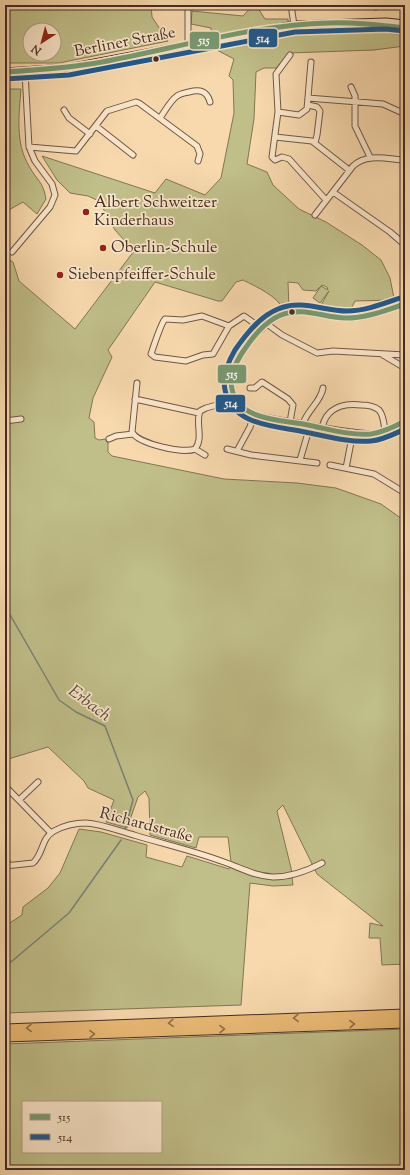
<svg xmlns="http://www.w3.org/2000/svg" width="410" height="1175" font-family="'Sorts Mill Goudy',serif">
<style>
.green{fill:#c0be89;stroke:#827556;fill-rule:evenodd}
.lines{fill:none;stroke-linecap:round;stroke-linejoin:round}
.stream{stroke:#798177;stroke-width:1.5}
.street-casing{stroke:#715746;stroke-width:7}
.secondary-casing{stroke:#442c23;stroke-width:9}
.highway-casing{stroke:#442c23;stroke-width:11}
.street{stroke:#fae6ca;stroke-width:5}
.secondary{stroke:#fae6ca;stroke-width:7}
.highway{stroke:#ecbc77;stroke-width:9}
.bus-1-casing{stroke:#fae6ca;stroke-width:8}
.bus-2-casing{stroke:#fae6ca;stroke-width:8}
.bus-1{stroke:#799a71;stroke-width:5}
.bus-2{stroke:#21598e;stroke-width:5}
.oneway{stroke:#906d49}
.bus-dot{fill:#442c23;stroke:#fae6ca;stroke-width:1.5}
.poi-dot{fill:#8f2418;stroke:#fae6ca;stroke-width:1.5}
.labels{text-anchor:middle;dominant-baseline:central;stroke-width:3.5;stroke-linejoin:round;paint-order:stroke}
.street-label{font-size:16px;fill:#442c23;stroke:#fae6ca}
.poi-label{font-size:16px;fill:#442c23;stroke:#fae6ca;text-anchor:start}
.water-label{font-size:17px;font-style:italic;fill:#56483f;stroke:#fae6ca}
.line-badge{stroke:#fae6ca;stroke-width:1.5}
.badge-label{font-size:11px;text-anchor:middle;font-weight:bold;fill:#fff}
</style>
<rect width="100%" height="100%" fill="#f8d9ae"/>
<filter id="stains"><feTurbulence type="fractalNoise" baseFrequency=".005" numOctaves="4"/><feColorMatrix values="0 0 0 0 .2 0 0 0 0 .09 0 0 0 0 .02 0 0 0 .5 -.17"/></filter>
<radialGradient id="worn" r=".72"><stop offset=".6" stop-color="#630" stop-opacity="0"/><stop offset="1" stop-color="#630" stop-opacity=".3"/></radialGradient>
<path class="green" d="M5 5H151L152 17 168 41 59 63H5ZM30 30H54V54H30Z
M253 5H256L265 19H288L289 34C328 31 367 26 405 36V46L374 50 289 53 276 68H264L256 72 254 119 247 164 267 172 273 185 299 209 326 222 362 245 381 260 390 278 394 298 392 300 355 301 349 313 323 309 321 305 329 291 320 303 313 298 321 286 328 290 327 287 322 285 316 291 303 290 298 283 288 282 289 309 284 310C277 296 257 287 243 280L236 282 222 301H218L155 282 108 350 112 357 93 398 89 418 94 422 95 438 99 440 105 439 108 443V452L112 456 224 479 297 483 336 488 381 504 405 521V964L382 965 380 938H369L370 923 383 926 317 874 283 805 277 811 291 868 293 885 273 886 250 883 241 1005 5 1013V926L22 915 23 907 48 888 60 873 79 829 101 832 147 845 146 857 182 867 187 856 229 869 231 862 228 837H199L196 848 150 835 149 798 145 791 138 797 127 828 106 822 114 800 88 788 84 781 48 747 5 760V257L13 262 19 281 75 329 134 251 115 230 99 201 88 196 70 193 57 180 42 156 155 193 166 179 205 195 221 178 234 113 233 80 229 76 234 59 213 48 211 28 191 24 192 11 243 16Z
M5 89H21C19 114 15 143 29 166 37 181 43 181 46 199L37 214 23 202 5 212Z
M405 1029V1170H5V1044ZM23 1102H161V1152H23Z"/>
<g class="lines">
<path class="stream" d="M5 606 59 700 76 712 105 726 133 800 125 829
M5 967 69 913 121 840"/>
<g class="street-casing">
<path id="street" d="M291 5 294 25
M367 5 376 7
M188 45V5
M290 55 276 74 278 112 272 157 275 160 282 157 289 159 326 200
M351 87 355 96V126L370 157
M308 98 383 104 405 114
M308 105 317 107 320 111 317 135 315 143
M64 110 69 118 90 134
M278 112 299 115 307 109 311 62
M160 118C165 111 170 101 177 96 181 93 185 93 189 92 200 89 207 91 210 102
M96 126 133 155
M275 137 312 141 349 170
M29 147 76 151 107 111 136 102 139 103 197 146 200 154 198 161
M333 192 390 232 405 245
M315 215 353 166C367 153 387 159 405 160
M12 252 50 207 55 195 52 184 35 161 29 147 25 72
M405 304C386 310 366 318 346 318 323 318 304 305 281 315 262 323 247 344 237 361 228 376 228 399 245 410 259 418 276 419 292 422 318 427 343 432 370 434L385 431 405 421
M267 324 282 335 317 353 333 351 405 355
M229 326 202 316 183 320 165 319C162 322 153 348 151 354L155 357 186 361 203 355 213 354 229 326 244 316 262 329
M383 355 405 368
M137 383 132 432C138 444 184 454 195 449 204 438 195 423 200 411L206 408 235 400
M250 388H255L262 382 288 399 293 405 290 422
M135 399 199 413
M5 421 21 419
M303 424C307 410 321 402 323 388
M322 428C326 408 343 403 361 405 367 405 374 406 379 410 384 416 384 425 385 431
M109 439 116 436 133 434
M195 449 205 455
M227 449 251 455 317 463
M237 451 250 427 254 414
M300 460 310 426
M330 465 374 474 405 493
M346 468 353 432
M5 786 51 833
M19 800 38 782
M5 857 9 866
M5 866 33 863C44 853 41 838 54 831 63 826 76 823 86 823 102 824 119 831 134 835 164 844 195 851 224 862 241 868 255 876 273 877 291 877 307 871 322 863"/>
</g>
<g class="secondary-casing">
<path id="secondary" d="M5 72 68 68 294 25 386 22 405 24"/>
</g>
<g class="highway-casing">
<path id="highway" d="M5 1029 405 1014
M5 1037 405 1023"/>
</g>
<use href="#street" class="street"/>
<use href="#secondary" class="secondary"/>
<use href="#highway" class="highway"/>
<g class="bus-1-casing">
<path id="bus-1" d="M5 72C37 70 70 68 102 62 177 48 252 25 329 23 355 22 380 25 405 28
M405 304C386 310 367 318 346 318 324 318 303 306 281 315 264 322 252 338 242 353 235 364 229 376 232 389 238 421 283 420 308 425 328 429 352 436 371 434 384 432 394 427 405 421"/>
</g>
<g class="bus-2-casing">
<path id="bus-2" d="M5 79 69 75 295 32 386 29 404 31
M403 297C385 303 366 311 347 311 323 311 302 299 278 309 260 316 246 334 235 350 228 362 222 376 225 390 232 426 276 426 305 432 325 436 350 443 371 441 383 440 394 434 405 429"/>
</g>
<use href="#bus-1" class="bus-1"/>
<use href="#bus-2" class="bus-2"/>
</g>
<defs><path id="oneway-chevron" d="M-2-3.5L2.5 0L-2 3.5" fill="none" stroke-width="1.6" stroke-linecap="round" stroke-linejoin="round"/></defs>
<g class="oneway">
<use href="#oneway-chevron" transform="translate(296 1018) rotate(178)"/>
<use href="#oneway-chevron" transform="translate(171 1023) rotate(178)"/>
<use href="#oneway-chevron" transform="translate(352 1024) rotate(-2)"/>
<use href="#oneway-chevron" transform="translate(29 1028) rotate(178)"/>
<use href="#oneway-chevron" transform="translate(222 1029) rotate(-2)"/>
<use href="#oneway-chevron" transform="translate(92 1034) rotate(-2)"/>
</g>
<g class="bus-dot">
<circle cx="156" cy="59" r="3.5"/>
<circle cx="292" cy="312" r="3.5"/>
</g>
<g class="poi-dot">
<circle cx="86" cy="212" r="4"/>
<circle cx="103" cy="248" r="4"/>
<circle cx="60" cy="275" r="4"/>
</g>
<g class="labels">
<g class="street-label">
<text transform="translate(125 43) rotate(-11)">Berliner Straße</text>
<text transform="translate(146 826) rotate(15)">Richardstraße</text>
</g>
<g class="poi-label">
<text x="94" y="203">Albert Schweitzer<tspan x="94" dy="18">Kinderhaus</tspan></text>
<text x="111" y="248">Oberlin-Schule</text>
<text x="68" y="275">Siebenpfeiffer-Schule</text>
</g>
<g class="water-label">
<text transform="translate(89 704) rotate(37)">Erbach</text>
</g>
</g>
<g class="line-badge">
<rect x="248" y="28" width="30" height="20" rx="4" fill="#21598e"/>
<rect x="189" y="31" width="31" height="19" rx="4" fill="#799a71"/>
<rect x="217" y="364" width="30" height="20" rx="4" fill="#799a71"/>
<rect x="215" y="394" width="31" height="19" rx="4" fill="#21598e"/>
</g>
<g class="badge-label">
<text x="263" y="42">514</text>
<text x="204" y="44">515</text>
<text x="232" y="378">515</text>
<text x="231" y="407">514</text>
</g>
<rect width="410" height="1175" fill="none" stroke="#f8d9ae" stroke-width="20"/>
<rect x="6" y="6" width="398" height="1163" fill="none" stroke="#442c23" stroke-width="2"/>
<rect x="10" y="10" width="390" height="1155" fill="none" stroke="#442c23"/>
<rect x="22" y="1101" width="140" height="52" fill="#fae6ca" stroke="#b19c87"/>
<rect x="30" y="1114" width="20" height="6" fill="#799a71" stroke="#b19c87"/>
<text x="58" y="1121" font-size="12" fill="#442c23">515</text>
<rect x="30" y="1134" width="20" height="6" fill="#21598e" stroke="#b19c87"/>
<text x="58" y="1141" font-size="12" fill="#442c23">514</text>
<g transform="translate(42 42) rotate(216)"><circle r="19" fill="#fae6ca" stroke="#b19c87"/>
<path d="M0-3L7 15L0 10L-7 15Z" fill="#8f2418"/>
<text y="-6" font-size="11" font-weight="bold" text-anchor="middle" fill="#442c23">N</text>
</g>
<rect width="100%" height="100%" filter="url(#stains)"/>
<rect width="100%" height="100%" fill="url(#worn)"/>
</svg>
